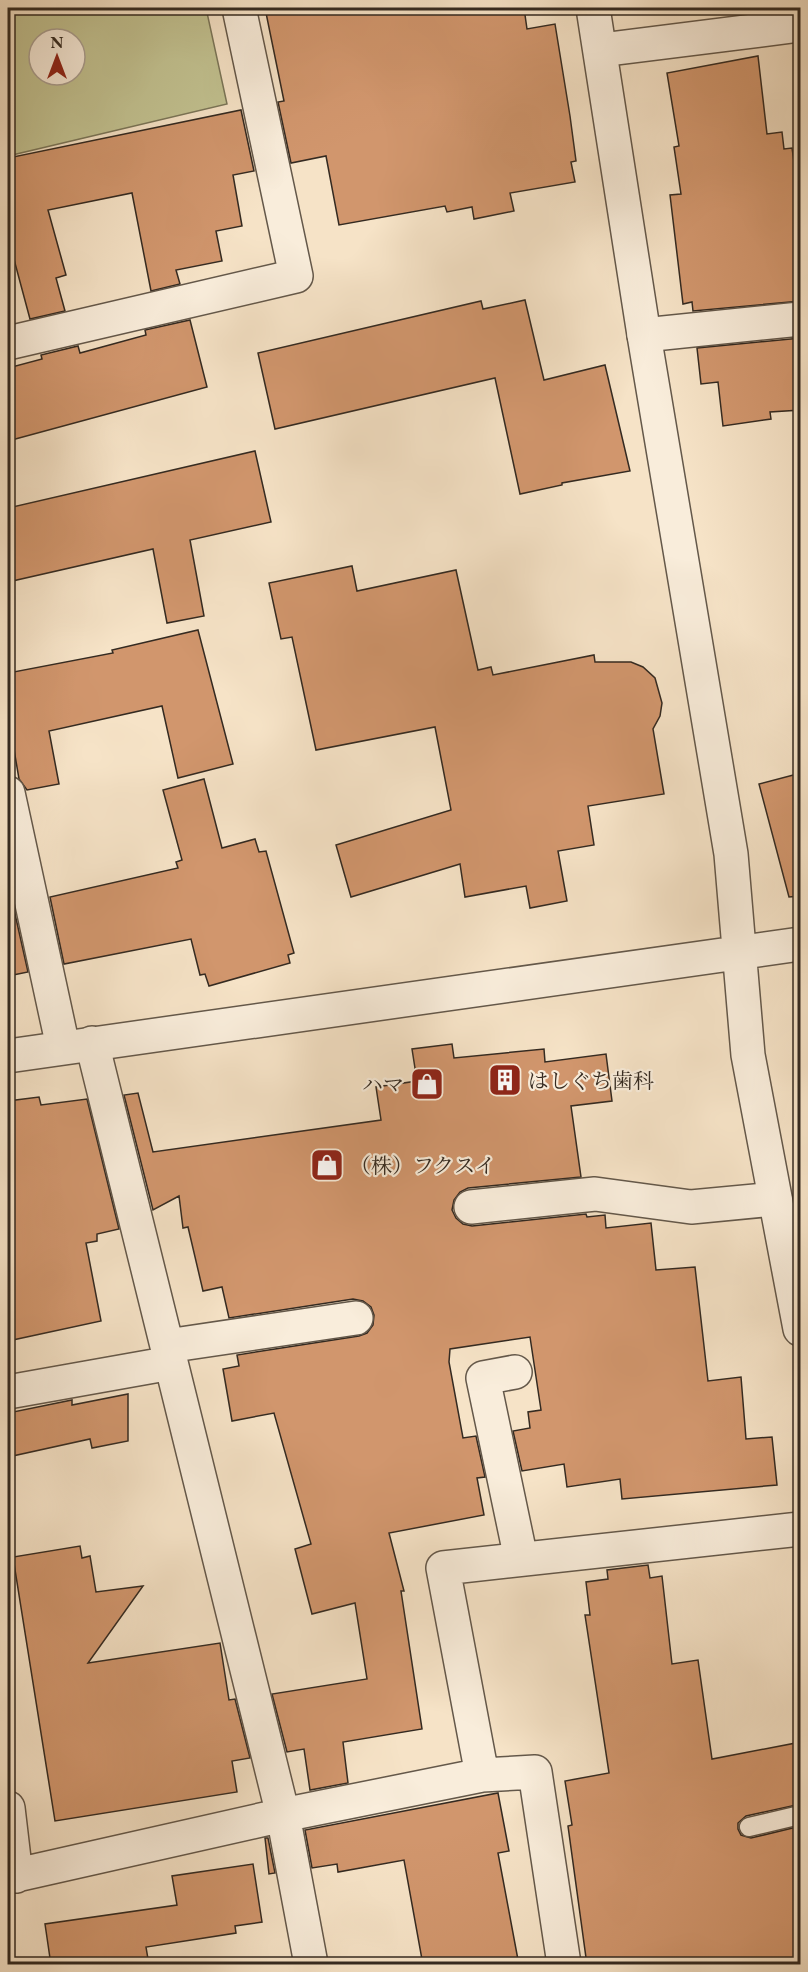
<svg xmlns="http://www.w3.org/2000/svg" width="808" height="1972" font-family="'EB Garamond','Noto Serif JP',serif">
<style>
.green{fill:#c2c291;stroke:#7b7659;stroke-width:1.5;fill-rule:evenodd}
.building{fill:#d1966d;stroke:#342a21;stroke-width:1.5}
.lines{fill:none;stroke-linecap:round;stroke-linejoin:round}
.service-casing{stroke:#64584a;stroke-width:21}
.minor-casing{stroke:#64584a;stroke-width:36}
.tertiary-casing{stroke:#64584a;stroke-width:36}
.service{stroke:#f9eddb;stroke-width:18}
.minor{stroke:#f9eddb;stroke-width:33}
.tertiary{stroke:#f9eddb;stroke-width:33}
.labels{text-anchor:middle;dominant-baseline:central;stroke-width:4.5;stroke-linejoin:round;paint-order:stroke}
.poi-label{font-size:21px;fill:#342a21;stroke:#f9eddb;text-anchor:start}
</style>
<rect width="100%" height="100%" fill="#f6e3c7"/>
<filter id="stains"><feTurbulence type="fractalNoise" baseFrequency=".00333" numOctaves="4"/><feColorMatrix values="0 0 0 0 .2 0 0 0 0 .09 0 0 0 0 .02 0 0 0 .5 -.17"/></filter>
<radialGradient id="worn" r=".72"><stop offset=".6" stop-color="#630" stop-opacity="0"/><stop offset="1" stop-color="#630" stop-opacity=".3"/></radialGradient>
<path class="green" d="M8 8H206L227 104 8 156ZM39 39H75V75H39Z"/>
<path class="building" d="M265 8H524L527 29 555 24 570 116 576 161 571 162 575 182 510 193 514 211 474 219 472 207 447 212 445 206 339 225 326 156 291 163 278 102 284 101Z
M758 56 767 134 782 132 784 149 792 148 801 209V301L693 311 692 302 683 304 670 195 681 194 674 147 679 146 667 73Z
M241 110 254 171 233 175 242 226 216 231 222 261 176 270 180 284 151 291 132 193 48 210 66 275 56 278 65 311 30 319 8 237V158Z
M525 300 544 380 605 365 630 471 562 483V485L520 494 495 378 275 429 258 353 481 301 483 309Z
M190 320 207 387 8 441V368L42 359 41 355 78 346 80 353 146 335 145 330Z
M801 338V410L770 412 771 419 723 426 718 382 701 384 697 348Z
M255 451 271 522 190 540 204 616 167 623 153 549 8 582V508Z
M352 566 357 591 456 570 478 670 491 667 493 675 594 655 595 662H631L643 667 655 678 662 703 660 716 653 729 664 794 588 806 594 845 558 851 567 901 530 908 526 886 465 897 460 864 351 897 336 845 451 810 435 727 316 750 292 637 281 639 269 583Z
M198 630 233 764 178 778 162 706 49 731 59 784 27 790 19 779 8 714V673L113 653 112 650Z
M801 773V896L789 897 759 784Z
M204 779 222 848 255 839 259 852 266 851 294 953 288 955 290 963 209 986 205 974 200 975 191 939 64 964 50 897 178 868 176 862 182 860 163 790Z
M13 905 28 972 8 976V906Z
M452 1044 454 1058 544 1049 545 1062 606 1054 612 1101 571 1106 581 1177 468 1188 460 1192 454 1200 452 1210 456 1218 463 1224 472 1226 586 1214 587 1217 605 1215 606 1228 651 1223 656 1270 695 1267 708 1381 741 1377 746 1439 772 1437 777 1485 622 1499 620 1479 567 1487 564 1464 522 1471 513 1431 530 1428 528 1412 541 1410 530 1337 450 1349 449 1362 463 1438 476 1436 485 1477 477 1478 484 1515 389 1533 404 1591H401L422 1729 343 1742 348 1783 310 1790 304 1749 287 1752 272 1694 367 1679 355 1603 312 1614 295 1549 311 1544 274 1413 232 1421 223 1369 239 1366 237 1355 359 1336 367 1333 373 1325 374 1315 371 1307 363 1301 353 1299 229 1318 222 1287 203 1291 188 1227 183 1228 179 1196 153 1210 124 1095 138 1093 153 1152 381 1120 376 1087 417 1081 412 1049Z
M39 1097 41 1105 87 1099 119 1229 97 1234V1241L86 1243 101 1321 8 1341V1101Z
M128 1394V1441L92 1448 90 1439 8 1457V1413L72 1400V1405Z
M80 1546 82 1558 90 1556 96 1592 143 1586 88 1663 220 1643 229 1700 235 1699 250 1758 232 1761 237 1792 55 1821 13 1557Z
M648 1565 650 1578 662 1576 672 1664 698 1660 712 1759 796 1743 801 1769V1804L746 1816 738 1823V1829L741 1835 751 1838 801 1826V1965H587L568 1826 572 1825 565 1781 609 1773 585 1615H590L586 1582 608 1579 607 1570Z
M498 1793 509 1851 498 1853 519 1965H423L404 1860 338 1872 337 1864 312 1868 305 1830Z
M265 1838H268L275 1873 269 1874Z
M253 1864 262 1922 235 1926 236 1933 146 1947 149 1965H51L45 1924 177 1905 172 1876Z"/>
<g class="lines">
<g class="service-casing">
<path id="service" d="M749 1827 800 1815"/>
</g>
<g class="minor-casing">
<path id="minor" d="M601 50 800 25
M644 335 800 319
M8 343 296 276 239 8
M8 793 63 1047
M92 1043 283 1815 311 1964
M471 1207 595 1194 691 1207 775 1199
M167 1346 356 1318
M515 1372 483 1378 521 1559
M8 1392 171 1363
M482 1775 443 1568 800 1529
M8 1808 16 1876
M8 1877 283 1815 482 1775 535 1772 564 1964"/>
</g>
<g class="tertiary-casing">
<path id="tertiary" d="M593 8 644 335 731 854 748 1055 800 1329
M8 1056 800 944"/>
</g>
<use href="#service" class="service"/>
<use href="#minor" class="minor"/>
<use href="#tertiary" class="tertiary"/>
</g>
<defs>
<g id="building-square" transform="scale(1.725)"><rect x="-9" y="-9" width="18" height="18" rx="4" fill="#8f2418" stroke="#f9eddb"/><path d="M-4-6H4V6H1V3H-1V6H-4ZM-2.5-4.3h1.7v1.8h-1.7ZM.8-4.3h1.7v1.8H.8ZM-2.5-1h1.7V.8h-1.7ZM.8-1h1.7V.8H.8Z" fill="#fff"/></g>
<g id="shop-square" transform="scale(1.725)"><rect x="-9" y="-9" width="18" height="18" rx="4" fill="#8f2418" stroke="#f9eddb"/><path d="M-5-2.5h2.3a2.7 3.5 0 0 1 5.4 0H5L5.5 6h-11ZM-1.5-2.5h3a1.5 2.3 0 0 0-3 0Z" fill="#fff"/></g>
</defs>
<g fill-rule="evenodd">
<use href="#building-square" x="505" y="1080"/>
<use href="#shop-square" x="427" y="1084"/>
<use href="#shop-square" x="327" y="1165"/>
</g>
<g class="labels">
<g class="poi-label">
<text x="528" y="1080">はしぐち歯科</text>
<text x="404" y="1084" text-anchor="end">ハマ</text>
<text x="350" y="1165">（株）フクスイ</text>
</g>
</g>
<rect width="808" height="1972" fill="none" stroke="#f6e3c7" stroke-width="30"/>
<rect x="9" y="9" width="790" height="1954" fill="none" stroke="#342a21" stroke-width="3"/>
<rect x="15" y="15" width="778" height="1942" fill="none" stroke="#342a21" stroke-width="1.5"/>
<g transform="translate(57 57)"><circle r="28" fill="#f9eddb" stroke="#aa9f91" stroke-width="1.5"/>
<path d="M0-4.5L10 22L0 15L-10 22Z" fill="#8f2418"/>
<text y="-9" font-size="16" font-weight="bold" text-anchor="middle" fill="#342a21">N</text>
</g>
<rect width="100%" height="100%" filter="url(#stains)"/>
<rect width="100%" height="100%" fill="url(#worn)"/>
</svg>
